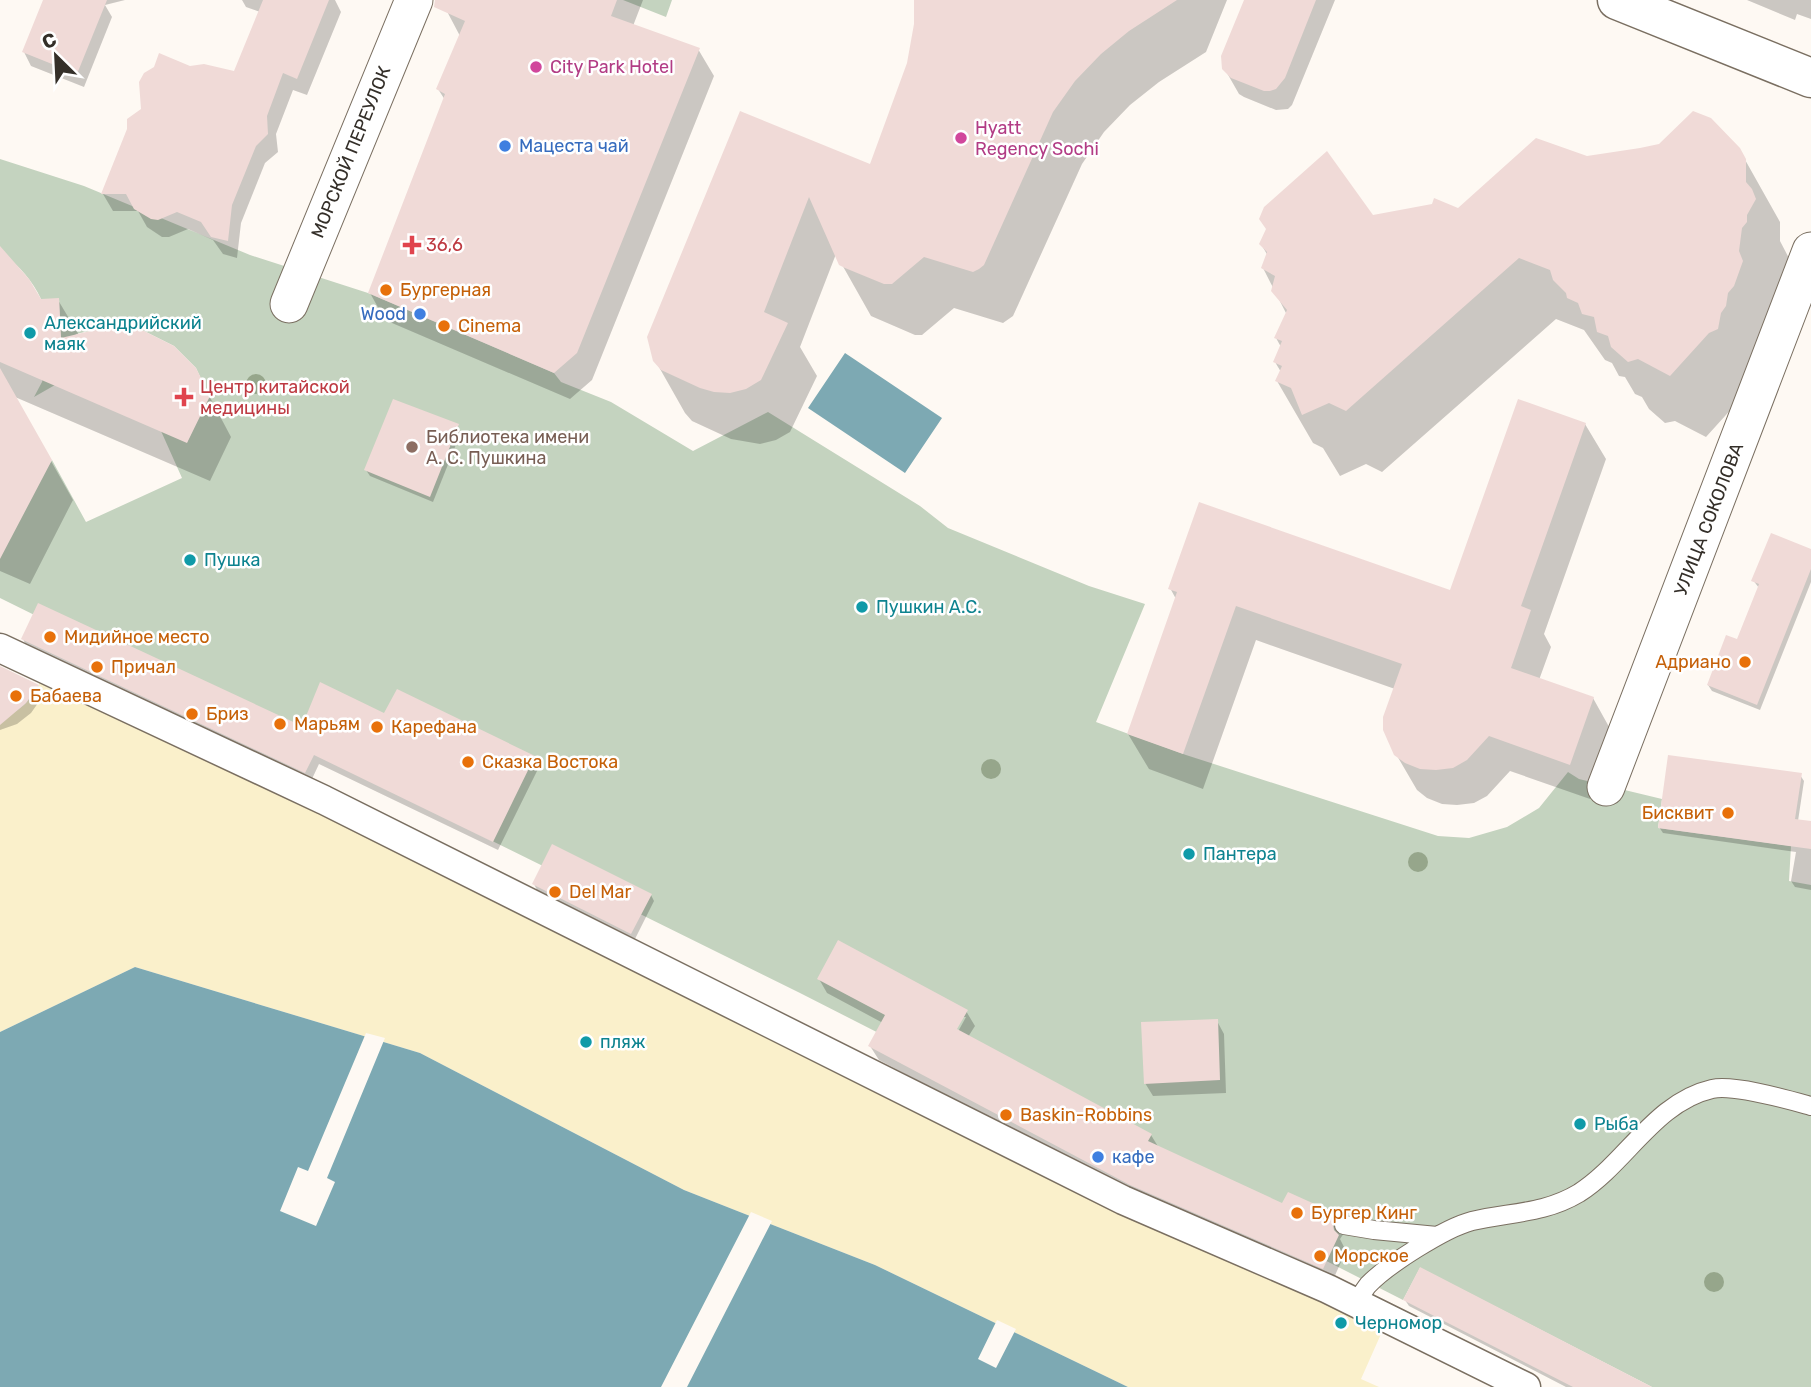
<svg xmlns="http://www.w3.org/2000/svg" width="1811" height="1387" font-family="Rubik,sans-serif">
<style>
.green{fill:#c4d3bf}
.sand{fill:#faf0cb}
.water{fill:#7da9b3}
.pier{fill:#fef9f3}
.shadow{fill:#0003;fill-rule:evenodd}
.building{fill:#f0dad7}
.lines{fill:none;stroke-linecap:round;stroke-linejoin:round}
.service-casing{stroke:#7a6f61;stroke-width:20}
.pedestrian-casing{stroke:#7a6f61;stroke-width:31}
.minor-casing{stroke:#7a6f61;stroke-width:39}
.secondary-casing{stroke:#7a6f61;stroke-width:41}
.service{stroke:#fff;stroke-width:18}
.pedestrian{stroke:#fff;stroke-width:28}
.minor{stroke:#fff;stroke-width:37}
.secondary{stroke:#fff;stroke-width:38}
.tree{fill:#96a68b}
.hotel-dot{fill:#d1479c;stroke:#fff;stroke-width:2.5}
.shop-dot{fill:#3f7fe0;stroke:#fff;stroke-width:2.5}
.health-dot{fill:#e0444e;stroke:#fff;stroke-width:2.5}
.food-dot{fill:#e8710a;stroke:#fff;stroke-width:2.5}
.culture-dot{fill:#0f9aa8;stroke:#fff;stroke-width:2.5}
.education-dot{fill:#8d6e63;stroke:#fff;stroke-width:2.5}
.labels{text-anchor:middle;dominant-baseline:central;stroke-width:5;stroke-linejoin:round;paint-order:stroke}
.hotel-label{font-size:18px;fill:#b23c85;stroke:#fff;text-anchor:start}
.shop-label{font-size:18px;fill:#366cbe;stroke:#fff;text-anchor:start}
.street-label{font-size:18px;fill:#342f29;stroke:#fff}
.health-label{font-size:18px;fill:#be3a42;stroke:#fff;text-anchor:start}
.food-label{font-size:18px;fill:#c56008;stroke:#fff;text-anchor:start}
.culture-label{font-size:18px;fill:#0d838f;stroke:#fff;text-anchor:start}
.education-label{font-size:18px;fill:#785e54;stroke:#fff;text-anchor:start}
</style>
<rect width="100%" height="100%" fill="#fef9f3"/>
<path class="green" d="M623 0H672L666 17Z
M0 159 84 186 250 255 368 293 554 373 561 382 611 402 693 451 768 412 920 506 948 528 1089 586 1145 604 1096 722 1186 755 1438 836 1469 838 1507 827 1539 808 1568 772 1579 779 1662 799 1658 828 1791 846 1789 881 1811 885V1387H1652L1420 1268 1403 1300 800 993 0 598V543L52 460 86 522 182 478 161 431 187 442 209 396 196 368 174 346 142 330 107 327 76 334 55 385 34 397 42 382 46 366 62 365 59 299H41C32 279 17 264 0 251Z"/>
<path class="sand" d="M41 680 130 718 1385 1325 1361 1379 1379 1387H1128L875 1265 684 1190 420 1053 135 967 0 1032V719C19 713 33 699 41 680Z"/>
<path class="water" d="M845 353 942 418 905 473 808 408Z
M135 967 420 1053 684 1190 875 1265 1128 1387H0V1032Z"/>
<path class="pier" d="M366 1033 385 1038 327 1178 335 1182 316 1226 280 1211 298 1167 308 1171Z
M751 1212 772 1221 687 1387H661Z
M997 1320 1016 1329 996 1368 978 1359Z"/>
<path class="shadow" d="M45 0H125L105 5 112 17 84 87 31 66 24 52Z
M242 0H335L341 12 307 95 293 90 276 134 278 152 265 163 241 223 237 258 223 254 213 240 188 229 169 237H162L147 227 138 211H113L103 194 189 67 235 73 260 12 246 7Z
M441 0H643L633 26 698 49 714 76 592 380 570 399 385 320 370 293 445 100 438 89 460 36Z
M916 0H1227L1206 52 1159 82 1130 105 1104 132 1082 164 1013 316 1003 323 954 308 922 335H915L871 316 836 254 800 347 817 376 790 432 776 440 760 444 731 439 692 421 685 413 655 360 741 113 871 166 909 63 916 24Z
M1246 0H1335L1292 105 1288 109 1276 110 1244 97 1239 94 1227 73Z
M1747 0H1811V19L1797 14 1795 20Z
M1739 149 1780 222V241L1791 262 1744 395 1706 437 1675 421 1665 423 1649 409 1642 397 1635 394 1625 377 1619 376 1612 363 1605 360 1584 330 1556 319 1382 472 1366 464 1340 476 1323 448 1313 443 1277 381 1281 372 1275 362 1281 347 1276 338 1287 315 1263 268 1268 256 1261 244 1372 217 1458 210 1587 158Z
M0 253 40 301 58 300 79 335 195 369 231 437 210 481 15 397 73 500 30 584 0 571Z
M1585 424 1606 459 1544 634 1551 647 1539 680 1593 698 1613 734 1590 799 1510 771 1487 796 1474 803 1457 805 1442 804 1427 798 1417 790 1396 754 1395 689 1256 640 1203 789 1149 769 1128 734 1176 599 1170 588 1451 593Z
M457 426 461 432 433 502 370 476 366 470Z
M1811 551V582L1760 710 1712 691 1708 685 1738 641 1759 588 1753 580Z
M23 639 303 728 384 716 534 757 539 767 498 850 319 764 311 781 28 649Z
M0 668 38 686 43 696 31 713 17 724 0 730Z
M1800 775 1804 781 1798 821 1811 823V890L1795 887 1791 881 1796 852 1663 833 1659 827Z
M534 884 651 895 654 901 635 939 537 890Z
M819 979 966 1011 975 1026 968 1037 1151 1135 1159 1148 1283 1205 1338 1216 1346 1230 1340 1239 1346 1251 1332 1282 1140 1199 879 1060 870 1046 883 1023 827 993ZM962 1017H966L955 1037 952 1035Z
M1217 1021 1224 1034 1226 1093 1153 1096 1145 1083Z
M1405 1300 1649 1387H1566L1409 1306Z"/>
<path class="building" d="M43 0H107L77 74 22 52Z
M263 0H329L297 79 283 73 267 116 268 134 256 146 232 205 228 241 211 237 201 222 177 212 158 220 151 219 134 209 126 194H101L127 129V119L141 109 139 82 144 73 154 67 159 53 190 66 204 64 234 71Z
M435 0H617L611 16 700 48 577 353 554 373 368 293 445 94 436 89 465 21 434 7Z
M914 0H1177L1129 31 1101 54 1075 81 1053 112 984 265 979 269 973 272 924 257 892 284H884L845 268 839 265 809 197 764 312 788 323 761 380 746 389 730 393 714 392 700 388 661 370 653 361 647 337 740 111 870 164 907 63 914 24Z
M1244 0H1316L1285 78 1276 89 1270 91H1264L1231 78 1222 69 1221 56Z
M1693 111 1711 118 1740 148 1746 159V182L1752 189 1756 199 1747 215V222L1742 228 1739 251 1743 261 1734 286 1728 293 1726 306 1721 313 1718 329 1709 333 1670 376 1638 359 1628 362 1611 347 1608 336 1597 332 1594 317 1582 314 1578 303 1567 298 1566 293 1553 280 1550 270 1519 258 1346 411 1329 403 1302 415 1291 388 1275 381 1282 366 1273 362 1282 341 1274 338 1287 310 1271 291 1275 276 1261 268 1267 252 1259 244 1266 229 1259 219 1264 207 1327 151 1373 215 1432 204 1434 198 1458 208 1536 138 1587 156 1640 148 1659 144Z
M0 246 29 279 41 299 59 298 61 338 107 327 142 330 174 346 196 368 210 396 187 443 0 362Z
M0 368 52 460 0 559Z
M393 399 459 424 430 497 364 470Z
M1518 399 1586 423 1521 606 1531 610 1511 668 1594 697 1570 765 1489 736 1467 760 1453 768 1436 770 1420 769 1405 763 1394 755 1383 730V717L1402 664 1236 606 1183 754 1127 734 1177 592 1168 589 1199 502 1450 590Z
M1771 533 1811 549V569L1757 705 1707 685 1726 635 1737 639 1759 584 1751 581Z
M38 603 302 726 320 682 384 713 397 689 535 756 493 842 314 755 305 773 21 639Z
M0 666 39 685 26 703 0 725Z
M1668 755 1802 773 1795 819 1811 821V849L1658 828Z
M552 844 652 894 631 934 532 884Z
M838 940 968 1010 957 1029 1152 1134 1148 1141 1282 1203 1288 1192 1339 1215 1333 1224 1334 1230 1339 1235 1323 1269 1130 1185 868 1046 885 1015 817 979Z
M1218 1019 1220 1080 1144 1084 1141 1022Z
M1420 1267 1652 1387H1573L1403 1300Z"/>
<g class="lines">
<g class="service-casing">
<path id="service" d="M1344 1225 1374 1230 1437 1236
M1356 1303C1360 1297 1364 1290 1368 1285 1387 1265 1445 1228 1472 1221 1510 1212 1544 1214 1579 1193 1626 1163 1655 1102 1712 1089 1734 1084 1789 1100 1811 1106"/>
</g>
<g class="pedestrian-casing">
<path id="pedestrian" d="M0 648 324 800 1123 1200 1328 1289 1526 1387"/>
</g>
<g class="minor-casing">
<path id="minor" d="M289 304 414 0
M1606 787 1811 251"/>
</g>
<g class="secondary-casing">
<path id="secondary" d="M1617 0 1811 78"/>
</g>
<use href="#service" class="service"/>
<use href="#pedestrian" class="pedestrian"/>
<use href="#minor" class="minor"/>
<use href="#secondary" class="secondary"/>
</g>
<g class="tree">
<circle cx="256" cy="384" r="10"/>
<circle cx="991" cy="769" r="10"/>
<circle cx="1418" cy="862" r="10"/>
<circle cx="1714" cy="1282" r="10"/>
</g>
<g class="hotel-dot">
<circle cx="536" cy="67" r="7"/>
<circle cx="961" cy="138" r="7"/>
</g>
<g class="shop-dot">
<circle cx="505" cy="146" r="7"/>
<circle cx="420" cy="314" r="7"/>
<circle cx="1098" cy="1157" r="7"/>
</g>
<g class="health-dot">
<path d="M408.5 234.5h7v7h7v7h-7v7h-7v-7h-7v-7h7z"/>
<path d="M180.5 386.5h7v7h7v7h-7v7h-7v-7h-7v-7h7z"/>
</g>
<g class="food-dot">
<circle cx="386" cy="290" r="7"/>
<circle cx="444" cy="326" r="7"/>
<circle cx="50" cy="637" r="7"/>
<circle cx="1745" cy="662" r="7"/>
<circle cx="97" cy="667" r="7"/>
<circle cx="16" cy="696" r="7"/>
<circle cx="192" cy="714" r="7"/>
<circle cx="280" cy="724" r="7"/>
<circle cx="377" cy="727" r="7"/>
<circle cx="468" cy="762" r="7"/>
<circle cx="1728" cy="813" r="7"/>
<circle cx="555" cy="892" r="7"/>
<circle cx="1006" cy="1115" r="7"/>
<circle cx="1297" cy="1213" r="7"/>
<circle cx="1320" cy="1256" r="7"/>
</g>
<g class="culture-dot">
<circle cx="30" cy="333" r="7"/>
<circle cx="190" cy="560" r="7"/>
<circle cx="862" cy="607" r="7"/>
<circle cx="1189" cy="854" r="7"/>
<circle cx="586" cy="1042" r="7"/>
<circle cx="1580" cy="1124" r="7"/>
<circle cx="1341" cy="1323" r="7"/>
</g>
<circle class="education-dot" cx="412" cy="447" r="7"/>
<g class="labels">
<g class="hotel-label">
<text x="550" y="67">City Park Hotel</text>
<text x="975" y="128">Hyatt<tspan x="975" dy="21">Regency Sochi</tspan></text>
</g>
<g class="shop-label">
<text x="519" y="146">Мацеста чай</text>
<text x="406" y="314" text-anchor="end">Wood</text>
<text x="1112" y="1157">кафе</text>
</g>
<g class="street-label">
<text transform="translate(351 152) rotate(-68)">МОРСКОЙ ПЕРЕУЛОК</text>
<text transform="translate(1709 519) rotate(-69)">УЛИЦА СОКОЛОВА</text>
</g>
<g class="health-label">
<text x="426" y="245">36,6</text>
<text x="200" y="387">Центр китайской<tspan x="200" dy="21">медицины</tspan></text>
</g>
<g class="food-label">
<text x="400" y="290">Бургерная</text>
<text x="458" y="326">Cinema</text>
<text x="64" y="637">Мидийное место</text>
<text x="1731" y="662" text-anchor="end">Адриано</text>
<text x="111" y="667">Причал</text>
<text x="30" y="696">Бабаева</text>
<text x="206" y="714">Бриз</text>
<text x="294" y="724">Марьям</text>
<text x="391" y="727">Карефана</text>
<text x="482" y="762">Сказка Востока</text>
<text x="1714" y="813" text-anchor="end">Бисквит</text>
<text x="569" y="892">Del Mar</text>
<text x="1020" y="1115">Baskin-Robbins</text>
<text x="1311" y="1213">Бургер Кинг</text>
<text x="1334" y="1256">Морское</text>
</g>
<g class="culture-label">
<text x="44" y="323">Александрийский<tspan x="44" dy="21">маяк</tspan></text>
<text x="204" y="560">Пушка</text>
<text x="876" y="607">Пушкин А.С.</text>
<text x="1203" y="854">Пантера</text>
<text x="600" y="1042">пляж</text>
<text x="1594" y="1124">Рыба</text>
<text x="1355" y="1323">Черномор</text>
</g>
<g class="education-label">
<text x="426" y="437">Библиотека имени<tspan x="426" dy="21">А. С. Пушкина</tspan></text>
</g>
</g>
<g transform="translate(56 56) rotate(336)" stroke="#ffffff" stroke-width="5" paint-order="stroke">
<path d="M0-5L12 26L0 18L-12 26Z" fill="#342f29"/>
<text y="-10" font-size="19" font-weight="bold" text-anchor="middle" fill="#342f29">С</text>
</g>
</svg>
